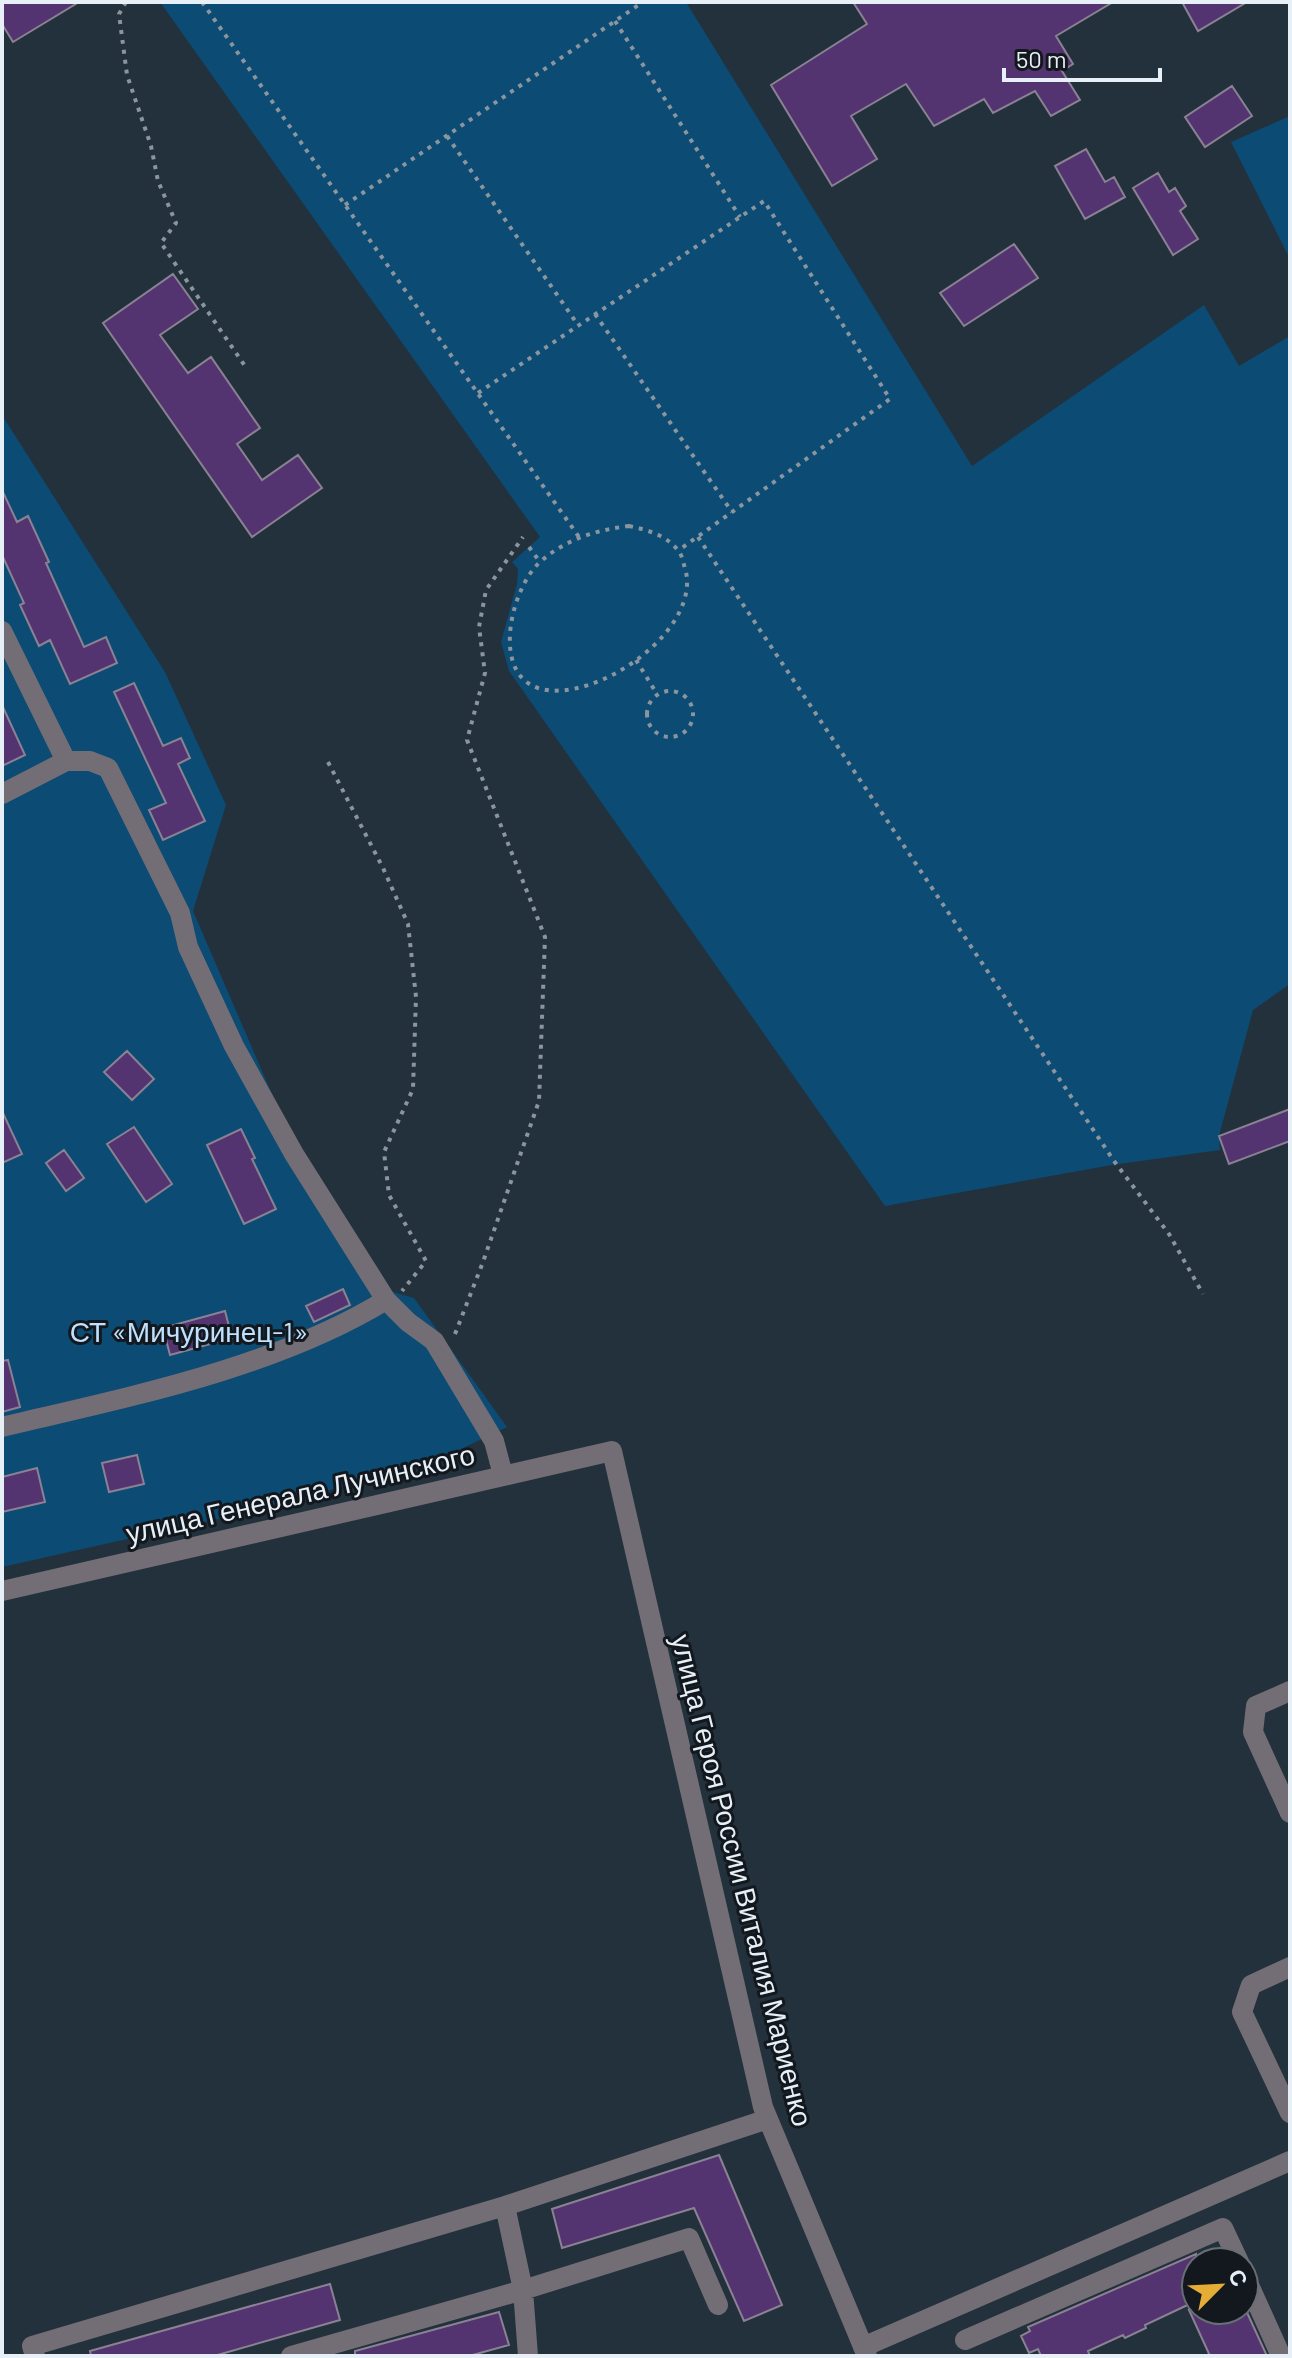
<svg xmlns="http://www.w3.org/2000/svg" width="1292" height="2358" font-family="Barlow,sans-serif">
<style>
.green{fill:#0b4b74}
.building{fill:#533470;stroke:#8a8293;stroke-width:2}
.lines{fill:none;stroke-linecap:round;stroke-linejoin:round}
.path{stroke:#8a959e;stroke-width:4;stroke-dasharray:4 6;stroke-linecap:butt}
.minor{stroke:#736e75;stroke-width:20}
.labels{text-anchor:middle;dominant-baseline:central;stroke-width:6;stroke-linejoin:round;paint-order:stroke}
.park-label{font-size:28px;fill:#bfe1fd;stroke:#12181d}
.street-label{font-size:28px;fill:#e7f0f7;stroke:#12181d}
</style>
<rect width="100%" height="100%" fill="#23313c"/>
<path class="green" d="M160 2H686L972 466 1204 305 1239 366 1290 336V984L1253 1010 1219 1136 1220 1150 1112 1165 885 1206 509 671 501 642 517 584 518 569 512 562 540 537Z
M1290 116V259L1231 142Z
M2 415 165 672 226 805 193 911 300 1159 386 1290 414 1298 507 1427 432 1463 244 1513 2 1567Z"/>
<path class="building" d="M2 2H79L13 42 2 24Z
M853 2H1113L1056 36 1073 64 1062 71 1080 100 1051 116 1035 91 993 113 984 99 934 126 906 84 851 116 877 159 832 186 771 85 867 24Z
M1182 2H1247L1198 31Z
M1232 86 1252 116 1205 147 1185 117Z
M1086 149 1105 182 1114 177 1125 197 1085 219 1055 166Z
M1158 173 1169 192 1175 188 1186 206 1180 211 1198 239 1173 255 1133 188Z
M1014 244 1038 278 964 326 940 293Z
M173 274 198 309 160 335 188 373 211 357 260 428 237 444 262 480 298 455 322 488 252 537 103 323Z
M2 490 17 522 28 516 49 562 46 563 84 647 106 637 117 663 70 684 50 640 39 646 20 605 24 603 2 555Z
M134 683 163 746 181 738 190 758 178 764 205 821 163 840 149 810 166 803 114 692Z
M2 705 25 755 2 766Z
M127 1051 154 1079 132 1100 104 1072Z
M1290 1109V1141L1229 1164 1219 1136Z
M2 1111 22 1154 2 1163Z
M134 1127 172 1184 146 1202 107 1144Z
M241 1129 255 1158 252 1159 276 1209 244 1224 207 1145Z
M64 1150 84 1178 66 1191 46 1163Z
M343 1289 350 1305 314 1322 306 1306Z
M225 1311 232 1338 170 1355 163 1328Z
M8 1360 20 1407 2 1412V1361Z
M137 1455 144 1484 109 1492 102 1463Z
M37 1468 45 1502 2 1512V1477Z
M719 2155 782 2305 744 2321 694 2208 562 2248 552 2209Z
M1196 2254V2301L1145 2325 1146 2328 1125 2338 1123 2335 1088 2351 1090 2356H1041L1038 2349 1029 2353 1021 2336 1030 2331 1028 2327Z
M330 2284 340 2320 214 2356H91L90 2351Z
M1244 2306 1267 2356H1210L1189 2310H1244Z
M499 2312 509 2345 469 2356H355V2351Z"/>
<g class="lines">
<path class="path" d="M126 2 119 14 127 75 151 146 158 181 176 223 161 243 245 366
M202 2 579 537
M615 21 740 217
M447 136 578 325
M345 205 643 2
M595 314 732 512
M478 393 764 201 890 399 679 550
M629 526C647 530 664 534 677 549 681 553 683 560 684 565 707 628 594 706 538 688 490 672 512 587 540 562 566 539 596 530 629 526Z
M698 537 1114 1161 1169 1234 1203 1294
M529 547 540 562
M636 660 657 694
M647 714a23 23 0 1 1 46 0a23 23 0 1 1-46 0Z
M328 762 383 868 408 924 416 997 413 1089 384 1152 389 1195 426 1261 402 1291
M455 1334 483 1262 539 1101 545 937 467 740 485 673 479 627 486 590 523 537"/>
<path class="minor" d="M2 631 66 761
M2 794 66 761H90L108 768 180 913 188 947 234 1046 294 1154 386 1300C275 1368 128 1397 2 1427
M386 1300 408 1322 434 1341 494 1441 503 1475
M2 1591 612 1451 763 2107 867 2356
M1290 1691 1256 1706 1253 1732 1290 1813
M1290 1967 1251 1985 1242 2012 1290 2113
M505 2206 768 2119
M1244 2274 1281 2356
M965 2340 1223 2228 1239 2262
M863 2347 1290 2161
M35 2356 32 2346 505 2206 523 2290 291 2356
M528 2356 523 2290 689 2238 718 2305"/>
</g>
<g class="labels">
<g class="park-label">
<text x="189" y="1331">СТ «Мичуринец-1»</text>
</g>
<g class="street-label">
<text transform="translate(300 1493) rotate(-13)">улица Генерала Лучинского</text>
<text transform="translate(743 1880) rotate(76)">улица Героя России Виталия Мариенко</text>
</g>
</g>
<rect width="1292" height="2358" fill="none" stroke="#e7f0f7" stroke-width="8"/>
<g transform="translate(1220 2286) rotate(66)"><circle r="38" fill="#12181d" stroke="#676e74" stroke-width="2"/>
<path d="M0-6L14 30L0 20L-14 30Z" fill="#e5ad36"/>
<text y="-12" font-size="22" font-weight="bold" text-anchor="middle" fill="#e7f0f7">С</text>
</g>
<path d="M1004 68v12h156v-12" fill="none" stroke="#e7f0f7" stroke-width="4"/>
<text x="1016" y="68" font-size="24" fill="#e7f0f7" stroke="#12181d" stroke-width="6" paint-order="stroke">50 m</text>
</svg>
